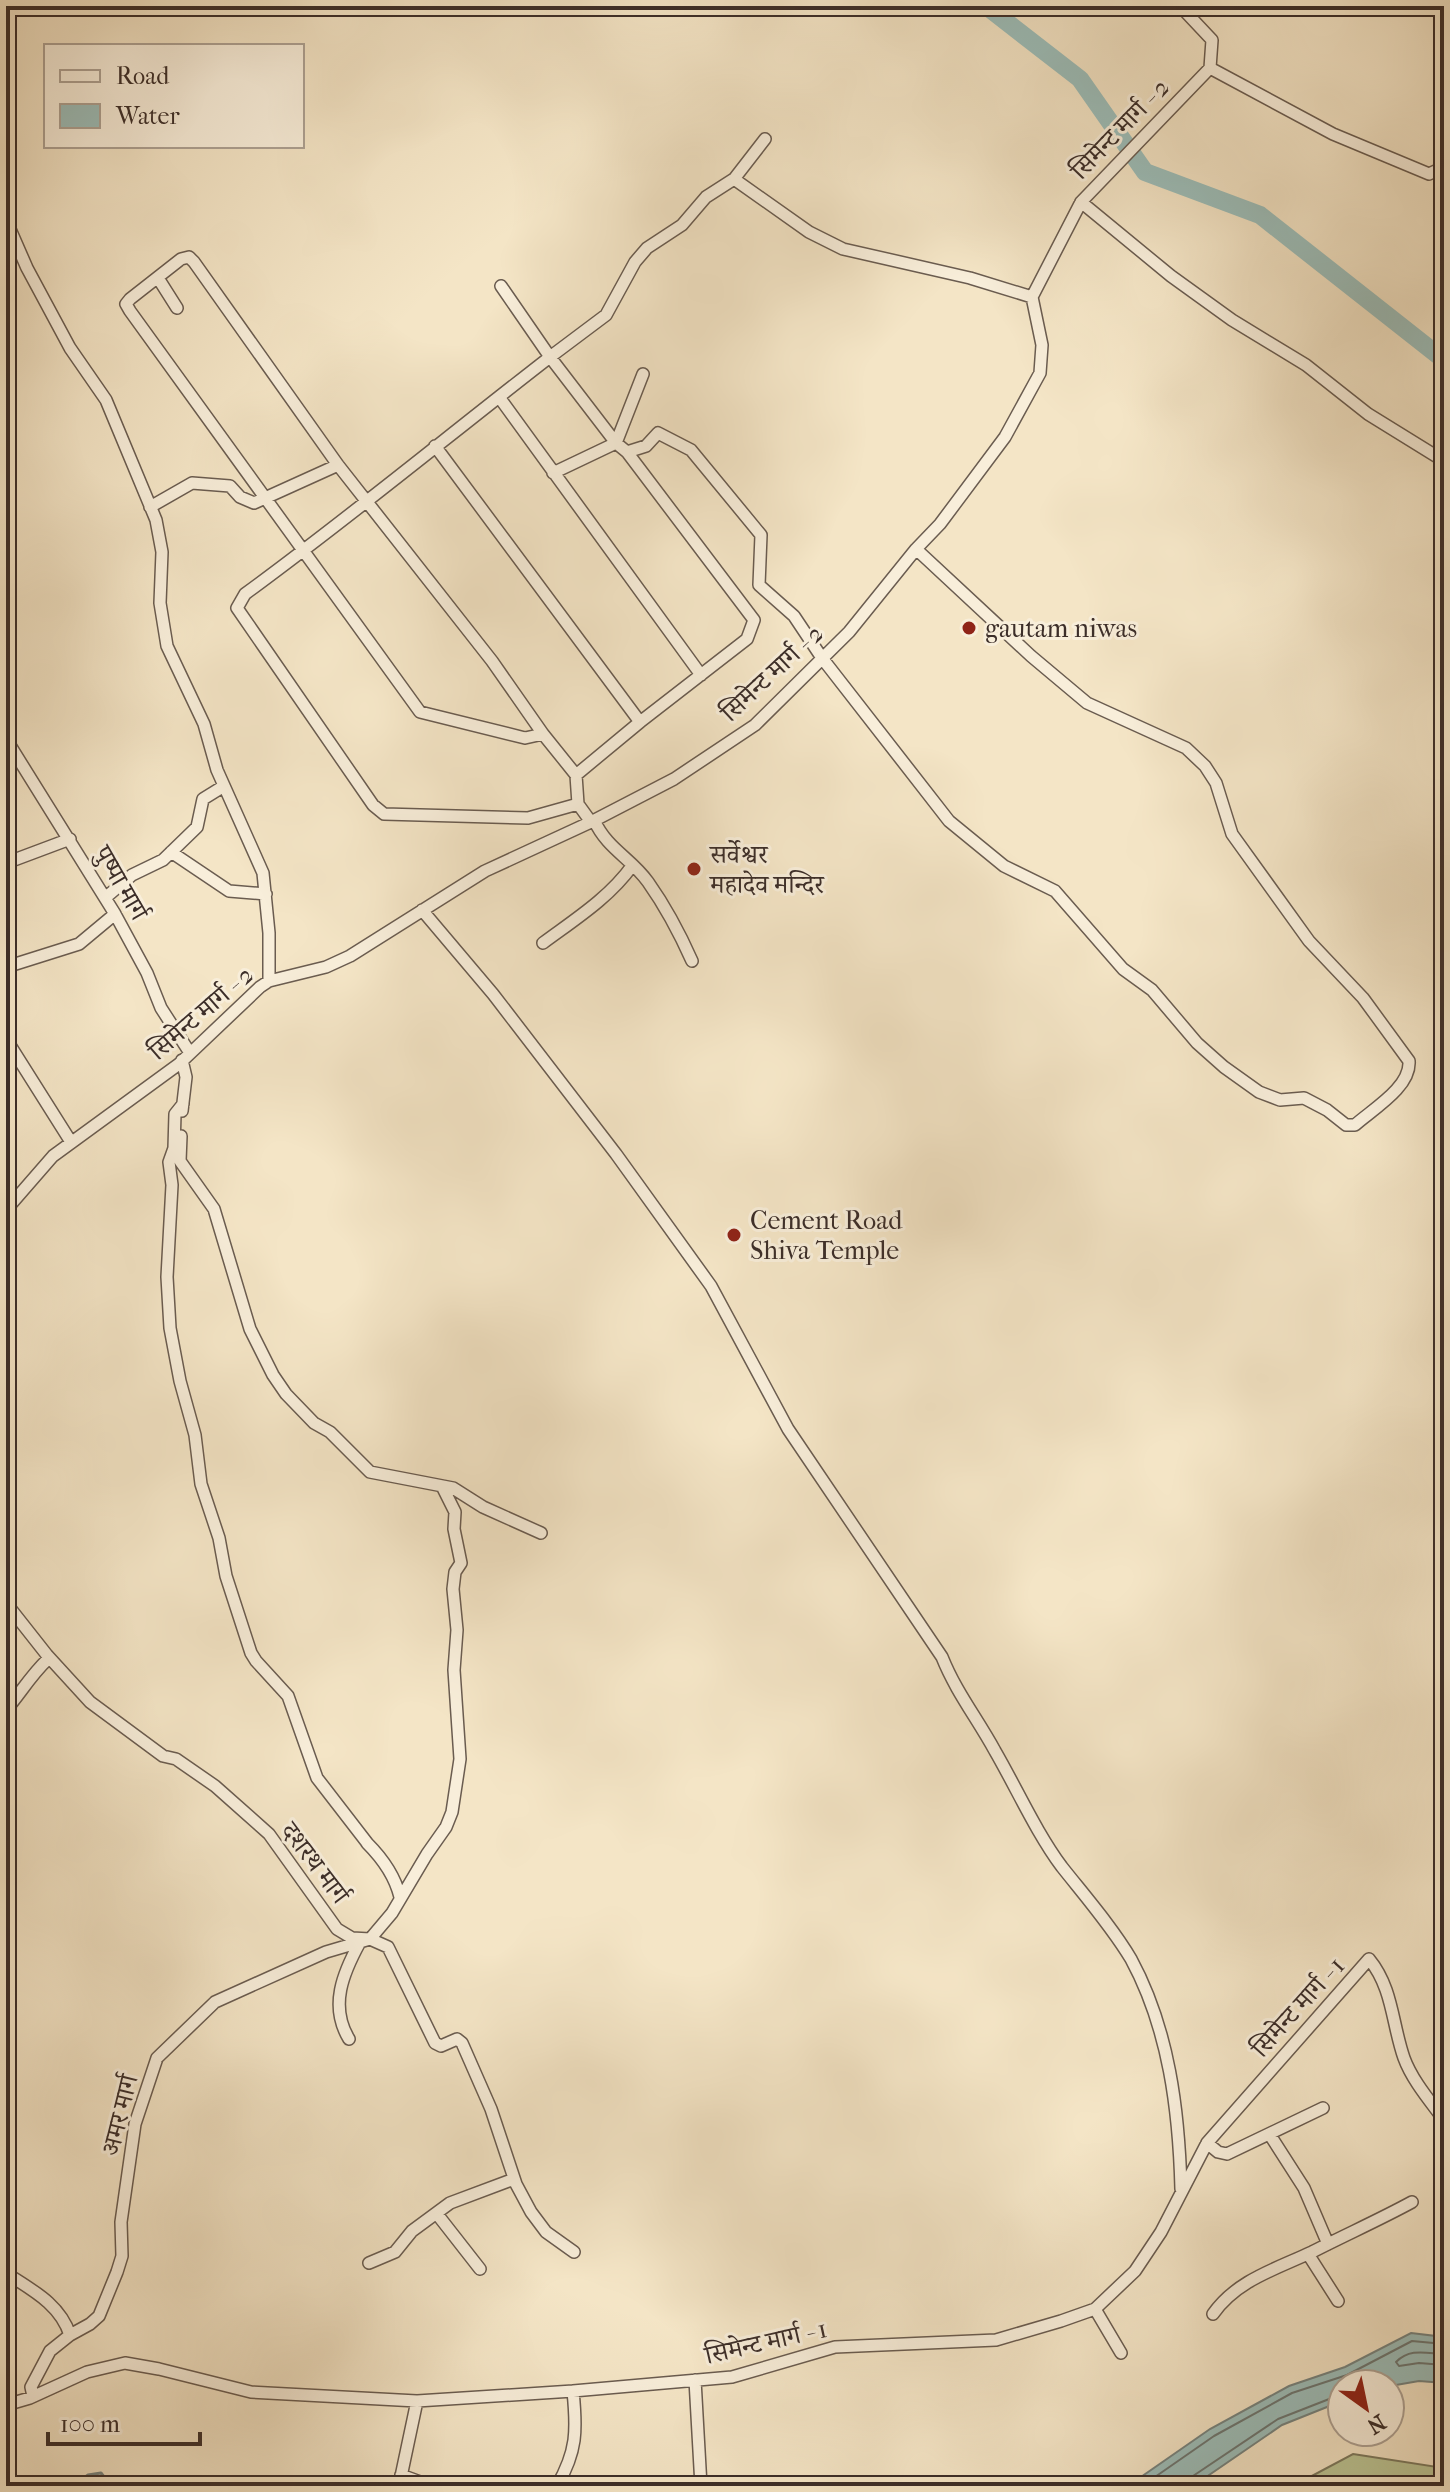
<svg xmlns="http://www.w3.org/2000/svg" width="1450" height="2492" font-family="'IM FELL French Canon','Noto Serif Devanagari',serif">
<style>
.green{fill:#bbc595;stroke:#7c7a5f;stroke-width:2}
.water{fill:#9cbeba;stroke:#768480;stroke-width:2}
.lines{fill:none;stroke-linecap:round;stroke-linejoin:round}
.shore{stroke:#6c7672;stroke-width:2}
.stream{stroke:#768480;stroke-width:3}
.river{stroke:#9cbeba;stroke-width:18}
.minor-casing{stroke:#6a5c50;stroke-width:14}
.minor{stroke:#f8eeda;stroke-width:11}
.poi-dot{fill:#8f2418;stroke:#f8eeda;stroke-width:3}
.labels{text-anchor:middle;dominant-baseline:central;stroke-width:6;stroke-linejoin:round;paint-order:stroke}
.street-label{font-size:26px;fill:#3c2e29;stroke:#f8eeda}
.poi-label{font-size:26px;fill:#3c2e29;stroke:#f8eeda;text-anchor:start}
</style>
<rect width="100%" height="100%" fill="#f4e5c6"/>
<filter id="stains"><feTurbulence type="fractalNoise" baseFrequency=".0025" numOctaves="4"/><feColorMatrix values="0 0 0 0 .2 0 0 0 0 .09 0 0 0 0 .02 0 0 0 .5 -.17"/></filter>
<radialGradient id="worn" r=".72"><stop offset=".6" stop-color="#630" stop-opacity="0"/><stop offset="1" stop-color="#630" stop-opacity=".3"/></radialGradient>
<path class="green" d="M1353 2454 1444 2468V2486H1293Z"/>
<path class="water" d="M1411 2333 1444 2337V2383L1419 2381 1390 2386V2384H1342V2401L1282 2425 1193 2486H1128L1210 2429 1289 2386 1345 2367Z"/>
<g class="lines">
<path class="shore" d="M1444 2354C1425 2353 1410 2348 1396 2362L1399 2366 1419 2363 1444 2365
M1142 2486 1214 2436 1292 2393 1347 2375 1412 2341 1444 2344
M1189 2486 1193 2476 1278 2419 1342 2394"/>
<path class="stream" d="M6 2382 13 2392 12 2400
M6 2419 11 2407
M74 2486 88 2475 101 2473 111 2486"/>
<path class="river" d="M986 6 1080 79 1145 172 1260 215 1444 360"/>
<g class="minor-casing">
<path id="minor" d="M1210 68 1333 134 1429 174 1444 167
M734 179 809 232 843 249 970 278 1032 297
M1081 202 1171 276 1232 320 1306 365 1368 414 1444 461
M6 220 27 268 70 348 106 400 156 520 162 552 160 603 167 646 204 724 217 770 263 873 269 933V981
M158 278 177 308
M501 286 550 357 606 315 635 262 647 248 682 225 706 197 734 179 765 139
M499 397 701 675
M435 446 640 722 747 639 754 620 627 452 616 443 550 357C448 436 349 518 245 594L237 608 373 805 384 814 528 818 578 804
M627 452 646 446 658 433 691 450 761 535 759 585 794 616 822 658 949 821 1004 866 1055 891 1123 969 1152 990 1197 1043 1224 1067 1259 1092 1280 1100 1304 1098 1327 1110 1346 1125H1355C1373 1109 1411 1087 1409 1061L1363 998 1309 941 1232 834 1216 783 1205 766 1186 748 1087 703 1031 656 916 549
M553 473 616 443 643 374
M150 507 192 483 230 486 240 497 254 503 338 465
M543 734 525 738 420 712 130 311 126 304 130 299 181 259 189 257 194 262 338 465 492 661 543 734 576 775 578 804 591 822
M6 739 115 914 147 973 161 1008 190 1053
M576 775 640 722
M594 820C607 849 631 858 648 882 665 906 680 934 692 961
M171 852 229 891 266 894
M6 863 70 839
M105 898 132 875 163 860 197 827 203 799 224 786
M422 910 493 994 616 1154 711 1286 788 1429 942 1657C956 1692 977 1718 995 1751 1017 1789 1036 1832 1062 1867 1085 1896 1112 1927 1131 1959 1169 2029 1179 2111 1181 2189
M543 943C574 920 609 898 632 866
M6 967 79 944 115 914
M6 1039 71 1142
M183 1104 175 1114 174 1148 169 1162 172 1185 167 1277 170 1328 180 1381 195 1435 201 1484 219 1538 226 1576 251 1653 256 1661 288 1696 317 1778 368 1844
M182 1111 186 1077 182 1060
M181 1136 180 1161 214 1209 250 1329 273 1375 286 1394 314 1423 330 1432 370 1472 453 1488 483 1507 541 1533
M6 1210 53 1156 179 1064 260 987 269 981 326 967 350 956 485 871 591 822 674 779 755 725 849 632 916 549 940 524 1005 437 1040 373 1042 345 1032 297 1081 202 1210 68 1212 40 1180 6
M6 1603 47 1655 90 1702 163 1756 176 1759 215 1786 269 1834 337 1929 352 1938 370 1939 388 1947 435 2043 441 2046 457 2039 462 2043 491 2109 516 2184 531 2212 546 2232 574 2252
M6 1710C20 1694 31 1675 47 1660V1655
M367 1843C382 1858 395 1876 400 1897
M349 2039C329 2006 343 1973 360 1942
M1270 2135 1304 2188 1328 2244
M1207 2143 1218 2152 1227 2154 1323 2108
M437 2214 480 2269
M1308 2254 1338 2301
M369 2263 395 2252 412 2231 450 2203 514 2179
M6 2273C32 2290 60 2304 70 2335
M1095 2309 1121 2353
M1213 2314C1237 2280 1276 2269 1312 2252 1345 2235 1379 2220 1412 2202
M695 2380 701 2486
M33 2396 31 2387 50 2351 70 2335 90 2324 99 2316 117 2272 122 2256 121 2222 135 2124 157 2058 215 2002 326 1952 370 1939 392 1913 427 1854 446 1827 452 1812 460 1759 454 1670 457 1630 453 1589 455 1572 461 1563 454 1529 455 1512 442 1486
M6 2405 30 2398 87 2372 125 2363 159 2369 251 2392 417 2401 573 2391 732 2377 835 2347 996 2340 1061 2321 1095 2309 1135 2271 1161 2232 1207 2143 1369 1959C1393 1988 1392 2024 1404 2058 1412 2080 1430 2101 1444 2120
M401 2475 431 2486
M399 2486 417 2401
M557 2486C577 2451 577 2431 573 2391"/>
</g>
<use href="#minor" class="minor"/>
</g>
<g class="poi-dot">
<circle cx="969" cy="628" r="8"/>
<circle cx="694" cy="869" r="8"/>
<circle cx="734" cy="1235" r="8"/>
</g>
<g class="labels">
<g class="street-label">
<text transform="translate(1120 129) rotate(-46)">सिमेन्ट मार्ग - 2</text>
<text transform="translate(772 673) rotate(-43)">सिमेन्ट मार्ग - 2</text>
<text transform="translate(121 883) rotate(60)">पुष्पा मार्ग</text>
<text transform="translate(201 1013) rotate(-41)">सिमेन्ट मार्ग - 2</text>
<text transform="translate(315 1863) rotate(53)">दशरथ मार्ग</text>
<text transform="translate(1298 2007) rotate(-48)">सिमेन्ट मार्ग - 1</text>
<text transform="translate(120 2115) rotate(-76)">अमर मार्ग</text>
<text transform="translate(766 2342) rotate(-13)">सिमेन्ट मार्ग - 1</text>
</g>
<g class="poi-label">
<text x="985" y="628">gautam niwas</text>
<text x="710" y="854">सर्वेश्वर<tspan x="710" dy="30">महादेव मन्दिर</tspan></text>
<text x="750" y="1220">Cement Road<tspan x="750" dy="30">Shiva Temple</tspan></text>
</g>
</g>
<rect width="1450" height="2492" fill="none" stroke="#f4e5c6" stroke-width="32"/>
<rect x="8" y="8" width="1434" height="2476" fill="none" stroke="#3c2e29" stroke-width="4"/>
<rect x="16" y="16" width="1418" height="2460" fill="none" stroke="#3c2e29" stroke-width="2"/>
<rect x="44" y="44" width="260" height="104" fill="#f8eeda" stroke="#ada193" stroke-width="2"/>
<rect x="60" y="70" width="40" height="12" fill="#f8eeda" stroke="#ada193" stroke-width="2"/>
<text x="116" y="84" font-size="24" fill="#3c2e29">Road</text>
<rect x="60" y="104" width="40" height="24" fill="#9cbeba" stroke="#ada193" stroke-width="2"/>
<text x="116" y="124" font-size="24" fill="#3c2e29">Water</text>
<g transform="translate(1366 2408) rotate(147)"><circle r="38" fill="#f8eeda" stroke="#ada193" stroke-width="2"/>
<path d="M0-6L14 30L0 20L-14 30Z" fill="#8f2418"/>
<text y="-12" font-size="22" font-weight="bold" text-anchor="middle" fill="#3c2e29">N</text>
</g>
<path d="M48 2432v12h152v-12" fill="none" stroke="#3c2e29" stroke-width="4"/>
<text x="60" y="2432" font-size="24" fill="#3c2e29" stroke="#f8eeda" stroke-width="6" paint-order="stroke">100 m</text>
<rect width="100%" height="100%" filter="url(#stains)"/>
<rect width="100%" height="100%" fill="url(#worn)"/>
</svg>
